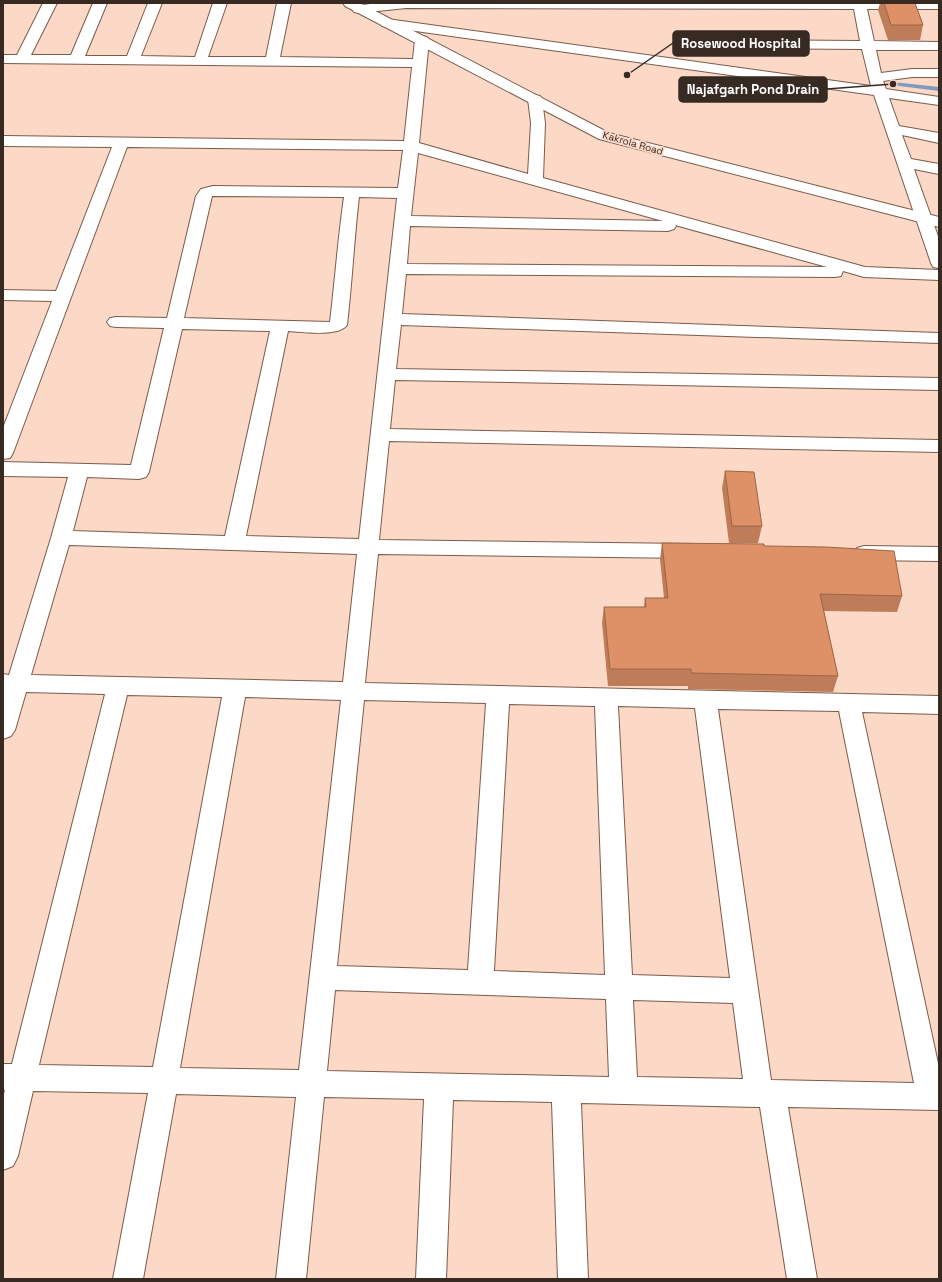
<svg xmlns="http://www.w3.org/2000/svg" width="942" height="1282" font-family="'Space Grotesk',sans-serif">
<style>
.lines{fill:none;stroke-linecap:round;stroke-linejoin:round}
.stream{fill:#7f9abd;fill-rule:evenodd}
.street-casing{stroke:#7a5b4b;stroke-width:2}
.secondary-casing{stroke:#7a5b4b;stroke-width:2}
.street{fill:#fff;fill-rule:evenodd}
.secondary{fill:#fff;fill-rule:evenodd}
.wall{fill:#bf7c58}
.building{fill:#de9066;stroke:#9b6547}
.labels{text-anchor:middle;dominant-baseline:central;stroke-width:3.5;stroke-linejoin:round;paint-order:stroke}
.far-street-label{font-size:10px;fill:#372a23;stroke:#fcd8c6}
.leader{fill:none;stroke:#372a23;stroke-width:1.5}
.callout-dot{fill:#372a23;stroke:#fcd8c6;stroke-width:1.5}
.callout{fill:#372a23;stroke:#372a23;stroke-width:1.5}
.callout-label{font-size:13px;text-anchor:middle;font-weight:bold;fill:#fff}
</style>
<rect width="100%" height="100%" fill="#fcd8c6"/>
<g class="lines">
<path class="stream" d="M893 82 939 87V91L891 85V83Z"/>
<g class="street-casing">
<path id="street" d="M43 3H57L31 55H71L93 3H107L85 56H127L148 3H162L141 56 195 57 213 3H227L208 57H266L277 3H291L280 57 413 59 415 40 417 37 422 36 427 37 429 40 419 143 528 174 531 123 528 99 530 96 535 95 540 96 542 99 545 123 543 178 865 267 939 270V280L864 277 843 271 841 276 835 277 406 274 402 314 939 333V343L401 325 396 369 939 378V390L395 380 390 429 939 440V452L389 441 379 540 690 544 697 546 700 551 697 556 690 558 378 554 365 683 939 696V714L862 712 939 1068V1110L788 1107 817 1279H787L760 1107H757L581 1103 588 1279H558L552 1102 453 1100 446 1279H416L424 1099 324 1097 306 1279H276L296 1097 176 1094 143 1279H113L148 1093 33 1091 18 1156 13 1166 3 1170V1098L5 1090H3V1064H12L105 694 26 692 15 730 11 736 3 739V674L9 675 51 538 68 477 3 476V462L131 465 164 328 116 327 110 326 107 322 110 318 116 317 167 318 196 196 201 189 213 186 398 188 403 150 127 147 13 453 10 458 3 459V428L52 301 3 300V290L56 291 112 147 3 146V136L404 141 412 67 3 63V55H17ZM418 153 663 221 411 216ZM212 196 344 197C338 239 335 280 330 322L184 318ZM359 197 397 198 359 539 246 536 288 331C302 332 339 337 347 325 352 282 354 240 359 197ZM675 225 827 267 407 264 410 226 668 231 674 229 676 226ZM182 329 270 331 225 536 73 531 87 477 139 479 146 477 149 472ZM69 545 357 554 343 682 31 675ZM127 695 222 697 153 1067 39 1065ZM245 697 341 700 299 1070 180 1068ZM364 700 486 703 468 970 337 966ZM509 704 595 706 605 975 494 971ZM618 706 695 708 730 978 632 975ZM718 709 839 711 914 1083 771 1080ZM335 990 606 999 609 1077 327 1071ZM633 1000 733 1003 743 1079 637 1077Z
M378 3H939V9H867L874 41 939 42V50H876L881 73 912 69H939V77H912L883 81 886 89 939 97V105L889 98 899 126 939 133V143L902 135 911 159 939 164V174L914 169 939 239V268L933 267 931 263 874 95 387 27 382 26 380 23 382 20 387 19 871 86 862 49 743 48 738 47 736 44 738 41 743 40 860 41 854 9 406 8 359 13 354 12 352 9 354 6Z
M864 546 939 547V561L864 560 857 558 854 553 857 548Z"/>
</g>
<g class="secondary-casing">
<path id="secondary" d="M343 3H360L609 133 939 217V227L599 139 345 6Z"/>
</g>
<use href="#street" class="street"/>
<use href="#secondary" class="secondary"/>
</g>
<path class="wall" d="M880 3H915L923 25 920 40H888L878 10Z
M725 471 762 526 758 543H729L722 488Z
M662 543 764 546 902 596 897 612 824 611 838 676 833 692 688 689V686H608L602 623 604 607H644L645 598H664L660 559Z"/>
<path class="building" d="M884 3H915L923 25H891Z
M725 471 754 472 762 526H732Z
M662 543 764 544V546H769L826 547 894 551 902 596 820 594 838 676 691 673V669H610L604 607H646L645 598H668Z"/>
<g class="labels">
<g class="far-street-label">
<text transform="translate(633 143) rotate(16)">Kakrola Road</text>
</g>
</g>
<path class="leader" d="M627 75L673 43M893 84L827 89"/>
<g class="callout-dot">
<circle cx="627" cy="75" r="4"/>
<circle cx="893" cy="84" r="4"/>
</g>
<g class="callout">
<rect x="673" y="31" width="136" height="25" rx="4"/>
<rect x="679" y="77" width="148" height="25" rx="4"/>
</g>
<g class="callout-label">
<text x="741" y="48">Rosewood Hospital</text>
<text x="753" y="94">Najafgarh Pond Drain</text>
</g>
<rect width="942" height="1282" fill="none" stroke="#372a23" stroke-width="8"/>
</svg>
